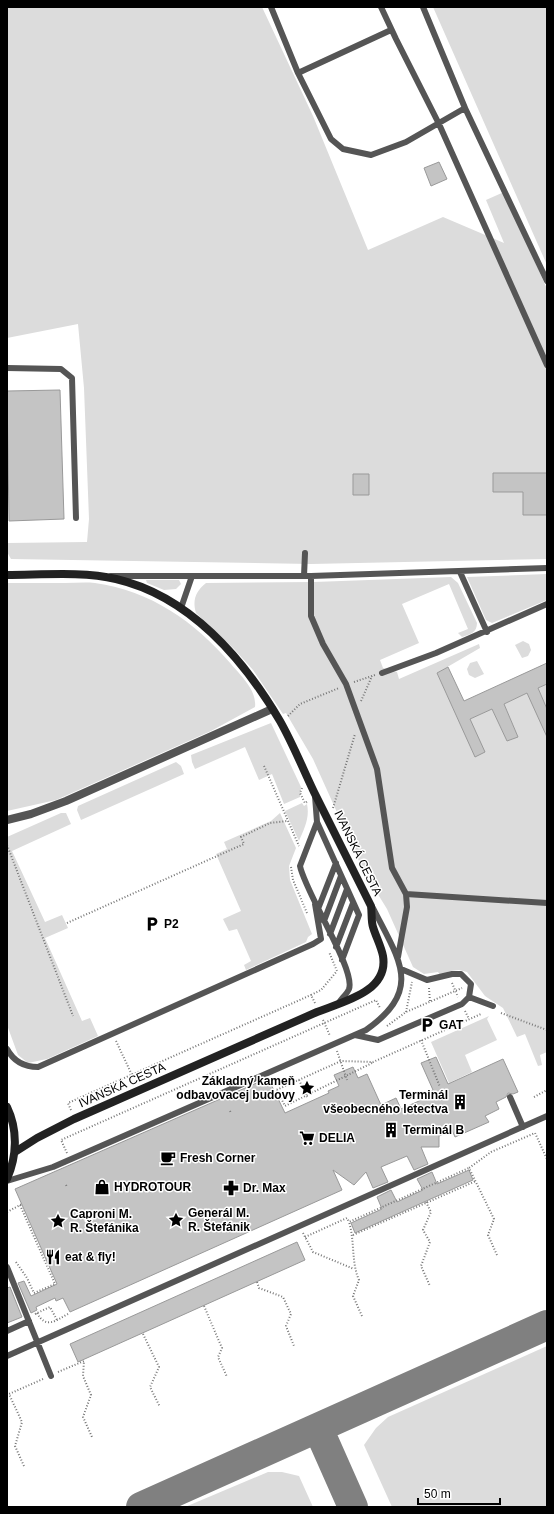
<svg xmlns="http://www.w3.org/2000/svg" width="554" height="1514" font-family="Arial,sans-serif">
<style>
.green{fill:#dcdcdc}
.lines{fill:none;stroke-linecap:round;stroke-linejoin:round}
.taxiway{stroke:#808080;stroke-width:30}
.building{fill:#c4c4c4;stroke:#999}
.path{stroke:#777;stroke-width:2;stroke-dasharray:1 2;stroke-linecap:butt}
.lane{stroke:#555;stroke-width:6}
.street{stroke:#555;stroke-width:8}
.secondary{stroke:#222;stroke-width:8}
.labels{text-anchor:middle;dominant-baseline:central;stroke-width:3;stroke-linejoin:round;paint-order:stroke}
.street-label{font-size:12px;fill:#000;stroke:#fff}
.poi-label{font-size:12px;font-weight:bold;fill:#000;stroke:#fff;text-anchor:start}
</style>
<rect width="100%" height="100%" fill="#fff"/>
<path class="green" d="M7 7H262L313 116 368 250 443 217 504 243 486 200 504 192 547 289V559L311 564 11 559 7 552V543L87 542 89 519 84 388 78 324 7 338Z
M433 7H547V265Z
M547 574V600L492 623 486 620 467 577Z
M451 577 458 583 477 623C477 633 470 634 462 637L458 633 468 629 449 584 402 604 419 643 380 660 383 668 397 672 399 679 479 644 480 648 437 673 475 756 470 719 492 709 507 741 518 737 504 704 527 693 542 725 547 723V1052L540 1055 542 1065 538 1066 525 1034 517 1037 503 1008 485 996 467 972 459 970 450 971 440 975 438 972 424 974 413 967 387 909 363 870 313 759 286 713 283 714 253 670 234 649 196 613C192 600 196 591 206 583L314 582Z
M146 580H179L181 584 176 589 164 590 147 583Z
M7 583C26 583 46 583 65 583 75 583 85 582 95 583 151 591 194 621 231 664 241 676 257 690 255 707L211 731 56 800 7 811Z
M523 641 529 644 531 650 528 656 522 658 515 645Z
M477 661 484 674 475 678 469 675 467 669 470 663Z
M547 684V709L538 688Z
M271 723 301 787 300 797 284 804 272 774 259 780 245 747 195 769 192 762 191 755Z
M176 762 181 766 184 774 81 820 77 810 78 806Z
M302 803 304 806 307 804C310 818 304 829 299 841L285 811Z
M61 813H66L71 824 12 851 45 922 62 915 68 928 45 938 82 1021 90 1018 98 1036 47 1059 28 1063 18 1055 7 1025V837Z
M280 813 296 848 289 866 290 880 312 934 308 937 306 942 246 970 244 965 251 961 237 929 229 931 223 919 241 911 216 854 227 849 224 842 271 821Z
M489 1016 487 1019 497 1040 465 1055 472 1072 449 1083 431 1042Z
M547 1346V1507H392L364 1445 376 1428 388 1417Z
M268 1472H282L299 1476 313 1507H185Z"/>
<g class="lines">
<path class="taxiway" d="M318 1428 353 1507
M141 1507 547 1325"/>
</g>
<path class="building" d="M439 162 447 179 431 186 424 168Z
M60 390 64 519 9 521 7 391Z
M493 473H547V515H523V492H493Z
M353 474H369V495H353Z
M547 663V684L538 688 547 709V737L527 693 504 704 518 737 507 741 492 709 470 719 485 752 475 757 437 673 448 667 464 701Z
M436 1057 448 1084 503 1059 518 1092 513 1094 508 1093 506 1097 496 1102 499 1109 485 1116 489 1122 455 1137 452 1130 439 1136V1147H421L428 1164 414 1170 407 1156 381 1167 388 1182 373 1188 366 1172 354 1185 333 1170 342 1190 70 1312 63 1298 56 1301 55 1298 36 1307 37 1310 31 1313 18 1283 24 1281 31 1296 57 1284 15 1189 268 1078 285 1113 329 1093 328 1091 339 1086 334 1075 353 1067 358 1078 367 1074 381 1105 396 1098 401 1109 428 1097 427 1094 433 1090 421 1063Z
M469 1170 473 1180 355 1233 351 1223 382 1209 377 1197 391 1190 397 1202 423 1190 417 1179 432 1172 437 1184Z
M297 1242 305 1260 78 1362 70 1344Z
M10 1287 22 1317 7 1323V1288Z"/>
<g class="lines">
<path class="path" d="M354 682 375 675
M361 701 372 676
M288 716 300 704 339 688
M264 766 299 846
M302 788 300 793 305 803 307 802
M333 808 355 734
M7 845 73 1016
M291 867 293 880 307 913
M67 923 244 844 241 837 270 823 287 821
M452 983 458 997
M429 988 430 1002
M315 1003 311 995 321 990 337 971 329 952
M465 1011 469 1019
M406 1012 412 982
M501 1013 547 1030
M323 1020 330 1036
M387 1026 406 1012 462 988
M421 1040 440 1087
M116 1041 132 1075
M337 1051 347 1080
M299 1080 307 1097
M277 1090 285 1106 372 1063
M274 1091 341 1061 373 1062 481 1014
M534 1097 547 1090
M71 1110 68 1103 311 995
M230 1111 231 1113
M67 1153 61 1140 376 1000 380 1008
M66 1185 67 1187
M426 1202 431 1212 423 1230 430 1242 421 1266 430 1286
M7 1212 22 1204
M303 1233 313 1252 354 1269
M353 1235 476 1181
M305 1237 347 1218 349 1222
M497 1255 488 1235 494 1219 469 1168 491 1152 535 1133 547 1159
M16 1262 27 1278 34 1293 55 1284 20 1205
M257 1282 259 1288 283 1297 291 1314 286 1326 294 1346
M204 1306 222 1348 218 1357 227 1377
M37 1313C46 1329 55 1321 68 1314
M35 1314 50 1307 57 1320
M362 1316 353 1296 359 1280C351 1262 355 1241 349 1222L469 1168
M143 1334 159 1367 150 1387 160 1407
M58 1372 84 1361 83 1376 91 1395 83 1417 92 1437
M24 1466 15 1446 22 1422 9 1394 43 1379"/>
<path class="lane" d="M271 7 298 73 391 30
M381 7 396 39 439 124 547 365
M298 73 331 139 343 149 371 155 406 142 465 108 423 7
M465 108 547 281
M7 368 61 369 72 378 76 518
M460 572 487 632
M111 576H311L547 568
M304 576 305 553
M311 576V616L323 644 346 684 377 769 392 868 406 894 407 907 398 957
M181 608 192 576
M382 673 436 653 547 604
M315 796 317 822 300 866C305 892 356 970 349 989 347 994 341 999 338 1004
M317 822 359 915 342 960
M406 894 547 903
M318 909 336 863
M324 921 341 876
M330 934 347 889
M336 947 353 903
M469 997 493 1006
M355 1035 378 1040 462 1004 469 997 471 984 461 974H452L427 980 401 969
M7 1049C14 1062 24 1067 38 1067L313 944 321 939 315 904
M510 1097 523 1127
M7 1181 53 1167 366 1030C424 989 399 960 373 908
M7 1267 51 1376
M7 1331 29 1321
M7 1356 547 1116"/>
<path class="street" d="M7 820 31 814 66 801 272 709"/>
<path class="secondary" d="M7 575C40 575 83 571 116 579 189 596 243 658 280 721 293 744 303 769 314 792 333 830 352 868 371 906 372 912 371 921 373 927 376 937 381 946 383 956 389 992 342 1002 317 1012L74 1119 37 1138 15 1152
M7 1107C18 1130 17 1156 7 1179"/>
</g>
<defs>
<g id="parking-bare" transform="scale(1.2)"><path d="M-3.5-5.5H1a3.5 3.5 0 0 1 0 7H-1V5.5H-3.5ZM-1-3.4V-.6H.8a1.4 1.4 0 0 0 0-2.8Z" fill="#000" stroke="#fff" stroke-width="2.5" paint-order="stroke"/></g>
<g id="sight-bare" transform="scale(1.2)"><path d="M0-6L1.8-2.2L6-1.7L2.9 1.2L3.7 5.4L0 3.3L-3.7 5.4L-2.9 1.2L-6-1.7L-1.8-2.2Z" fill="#000" stroke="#fff" stroke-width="2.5" paint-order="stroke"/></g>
<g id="building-bare" transform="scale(1.2)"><path d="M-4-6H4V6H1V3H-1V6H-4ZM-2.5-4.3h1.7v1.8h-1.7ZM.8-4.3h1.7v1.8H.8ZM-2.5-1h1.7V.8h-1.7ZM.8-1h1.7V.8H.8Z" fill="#000" stroke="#fff" stroke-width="2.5" paint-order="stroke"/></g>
<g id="supermarket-bare" transform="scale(1.2)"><path d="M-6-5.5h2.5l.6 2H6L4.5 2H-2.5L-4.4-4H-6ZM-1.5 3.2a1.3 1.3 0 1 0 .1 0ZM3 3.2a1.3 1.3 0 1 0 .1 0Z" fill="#000" stroke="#fff" stroke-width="2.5" paint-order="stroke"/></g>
<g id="cafe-bare" transform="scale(1.2)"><path d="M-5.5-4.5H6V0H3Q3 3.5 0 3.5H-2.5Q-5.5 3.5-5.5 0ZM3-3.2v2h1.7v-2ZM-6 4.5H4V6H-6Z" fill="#000" stroke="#fff" stroke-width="2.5" paint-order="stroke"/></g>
<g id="shop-bare" transform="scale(1.2)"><path d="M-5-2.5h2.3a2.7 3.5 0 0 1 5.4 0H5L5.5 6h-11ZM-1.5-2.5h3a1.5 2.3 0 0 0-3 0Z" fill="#000" stroke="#fff" stroke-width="2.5" paint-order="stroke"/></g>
<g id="pharmacy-bare" transform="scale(1.2)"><path d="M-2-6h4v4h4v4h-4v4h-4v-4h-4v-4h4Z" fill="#000" stroke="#fff" stroke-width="2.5" paint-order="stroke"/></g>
<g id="restaurant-bare" transform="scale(1.2)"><path d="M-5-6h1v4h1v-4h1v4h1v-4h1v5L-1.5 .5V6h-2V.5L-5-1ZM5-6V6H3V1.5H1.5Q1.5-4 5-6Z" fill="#000" stroke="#fff" stroke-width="2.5" paint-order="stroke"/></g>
</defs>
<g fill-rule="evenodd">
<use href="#parking-bare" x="152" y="924"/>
<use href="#parking-bare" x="427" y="1025"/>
<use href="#sight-bare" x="307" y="1088"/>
<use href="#building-bare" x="460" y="1102"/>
<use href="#building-bare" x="391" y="1130"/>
<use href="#supermarket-bare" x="307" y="1138"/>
<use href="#cafe-bare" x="168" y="1158"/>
<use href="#shop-bare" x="102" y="1187"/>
<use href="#pharmacy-bare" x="231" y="1188"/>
<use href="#sight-bare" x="176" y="1220"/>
<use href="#sight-bare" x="58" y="1221"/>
<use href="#restaurant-bare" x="53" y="1257"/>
</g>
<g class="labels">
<g class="street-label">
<text transform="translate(358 853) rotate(64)">IVANSKÁ CESTA</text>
<text transform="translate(122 1085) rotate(-24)">IVANSKÁ CESTA</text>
</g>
<g class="poi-label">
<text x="164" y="924">P2</text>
<text x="439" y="1025">GAT</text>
<text x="295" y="1081" text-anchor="end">Základný kameň<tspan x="295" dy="14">odbavovacej budovy</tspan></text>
<text x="448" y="1095" text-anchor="end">Terminál<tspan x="448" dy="14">všeobecného letectva</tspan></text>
<text x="403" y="1130">Terminál B</text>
<text x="319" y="1138">DELIA</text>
<text x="180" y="1158">Fresh Corner</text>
<text x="114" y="1187">HYDROTOUR</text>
<text x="243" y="1188">Dr. Max</text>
<text x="188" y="1213">Generál M.<tspan x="188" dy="14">R. Štefánik</tspan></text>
<text x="70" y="1214">Caproni M.<tspan x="70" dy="14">R. Štefánika</tspan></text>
<text x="65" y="1257">eat &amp; fly!</text>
</g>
</g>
<rect width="554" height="1514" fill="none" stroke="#000000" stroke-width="16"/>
<path d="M418 1498v6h82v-6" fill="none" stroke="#000000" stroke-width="2"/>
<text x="424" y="1498" font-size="12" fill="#000000" stroke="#ffffff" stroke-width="3" paint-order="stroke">50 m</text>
</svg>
